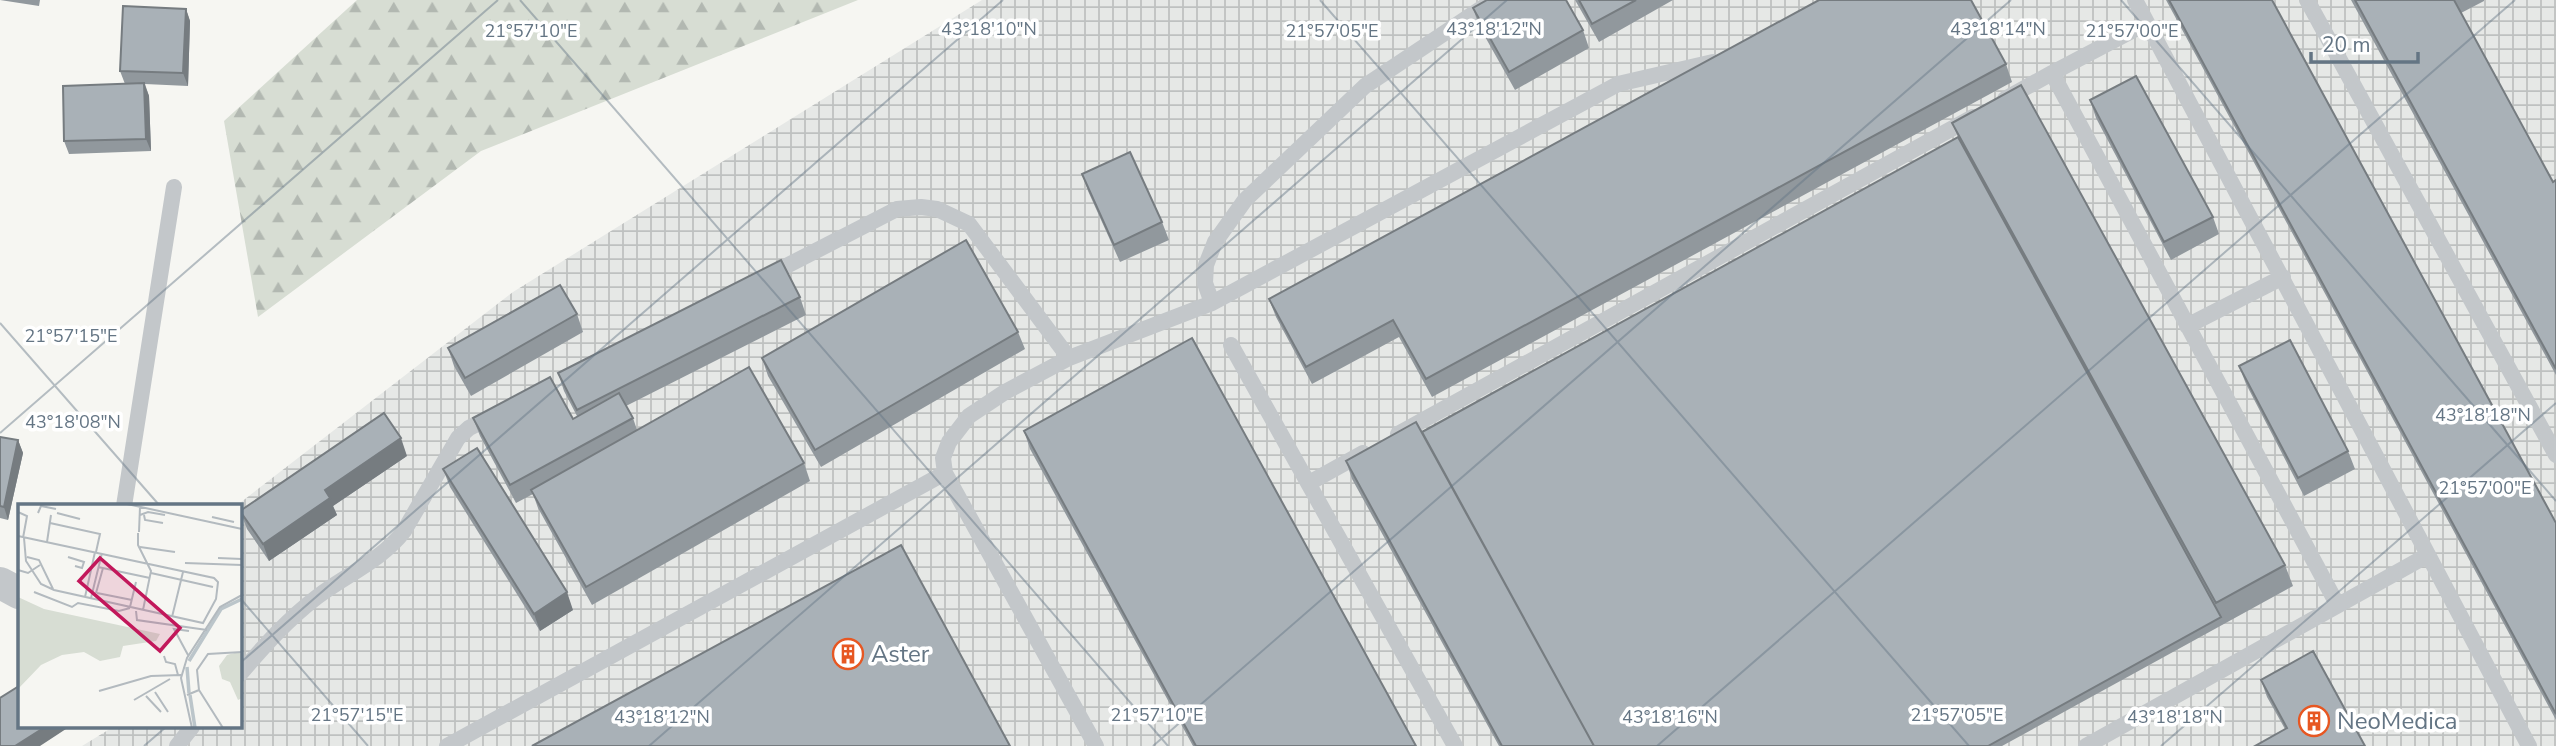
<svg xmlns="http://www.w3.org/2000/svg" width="2556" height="746" font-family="'Nunito Sans',sans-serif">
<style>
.industrial{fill:url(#industrial-grid)}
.forest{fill:url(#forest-firs)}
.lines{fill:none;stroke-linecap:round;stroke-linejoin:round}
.lane{stroke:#c3c7ca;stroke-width:16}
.street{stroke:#c3c7ca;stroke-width:32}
.wall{fill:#91989d}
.shaded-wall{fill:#767c80}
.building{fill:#a9b1b7;stroke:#767c80;stroke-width:2}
.ticks{fill:none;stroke:#647584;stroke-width:2;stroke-opacity:0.45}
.labels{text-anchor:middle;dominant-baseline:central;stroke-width:7;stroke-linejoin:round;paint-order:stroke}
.poi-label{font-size:24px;fill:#647584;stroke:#fff;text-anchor:start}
.inset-river{fill:none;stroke:#bbc5ca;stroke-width:3.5}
.inset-road{fill:none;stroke:#b3babf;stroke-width:2}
.view{fill:#c2185b;fill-opacity:0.15;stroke:#c2185b;stroke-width:3.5}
.inset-edge{fill:none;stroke:#647584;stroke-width:3.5}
.ticks-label{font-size:18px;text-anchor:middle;fill:#647584;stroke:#fff;stroke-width:7;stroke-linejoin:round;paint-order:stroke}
</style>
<defs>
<pattern id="industrial-grid" width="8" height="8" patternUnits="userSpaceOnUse" patternTransform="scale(1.75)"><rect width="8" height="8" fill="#e6e8e6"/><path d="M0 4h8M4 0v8" fill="none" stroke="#bec1c0"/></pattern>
<pattern id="forest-firs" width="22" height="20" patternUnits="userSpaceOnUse" patternTransform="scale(1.75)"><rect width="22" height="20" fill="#d7ddd3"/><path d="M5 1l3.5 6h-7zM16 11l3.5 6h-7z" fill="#b2b8b1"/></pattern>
</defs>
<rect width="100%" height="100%" fill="#f6f6f2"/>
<path class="industrial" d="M982 0H2556V746H82L113 727H240V506H236L513 292Z"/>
<path class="forest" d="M357 0H858L481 151 258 317 224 121Z"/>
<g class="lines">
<path class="lane" d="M2135 0 2529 746
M2307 0 2556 455
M2147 23 2052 73 2337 604
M2005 99 2052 73
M765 277 897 209 921 207 937 209 969 224 1069 358
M1212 303 1205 283 1206 265 1215 242 1245 200 1365 86 1494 0
M2187 326 2283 277
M1231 345 1455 746
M1398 434 1973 117
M1309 483 1363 453
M124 506 174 187
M240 674C264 646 288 619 317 597 346 575 382 560 404 531L458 438 469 428 493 416
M177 746 192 727
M447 746 945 473
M1096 746 945 473 943 458 949 442 969 416 1005 392 1069 358 1212 303 1618 84 1713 62
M2086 746 2428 555"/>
<path class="street" d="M0 583 19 593"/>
</g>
<path class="wall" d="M0 0H40L39 6Z
M1575 0H1673L1599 42Z
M2166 0H2272L2556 523V720Z
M2351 0H2484V1L2461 13 2553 182 2556 180V375Z
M1473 8 1583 30 1589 48 1515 90 1479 26Z
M186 9 190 21 188 86 145 84 149 96 151 151 69 154 64 141 125 84 120 71Z
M2006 64 2012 82 1432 397 1399 337 1312 384 1276 317 1269 299Z
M2090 100 2213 217 2219 234 2171 260 2096 118Z
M1952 123 2285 565 2293 586 2002 746H1499L1352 479 1346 461 1422 432 1958 137Z
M1082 174 1162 222 1169 240 1120 262 1088 191Z
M800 297 806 315 626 406 633 418 637 430 804 463 810 481 592 605 538 508 533 494 516 503 480 436 473 418 573 419 577 416 564 391 558 373Z
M577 314 583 332 471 396 454 366 448 348Z
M1018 332 1025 349 821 467 768 376 762 358Z
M2239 366 2348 451 2355 469 2304 496 2246 384Z
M1024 431 1416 746H1193L1030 449Z
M0 437 18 440 23 453 8 520 0 518Z
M407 456 333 506 337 515 269 561 247 529 240 511Z
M443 469 573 610 540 631 450 487Z
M2261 680 2365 746 2285 729 2267 697Z"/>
<path class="shaded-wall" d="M186 9 190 21 188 86 183 73Z
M144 83 149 96 151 151 146 139Z
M401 438 407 456 333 506 337 515 269 561 263 544 325 490Z
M18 440 23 453 8 520 4 507Z
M567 592 573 610 540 631 534 614Z
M45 727H69L40 746H15Z"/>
<path class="building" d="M1487 0H1566L1583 30 1509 72 1473 8Z
M1579 0H1636L1592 24Z
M1819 0H1971L2006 64 1426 379 1393 320 1306 367 1269 299Z
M2169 0H2272L2556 523V714Z
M2355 0H2454L2553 182 2556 180V369Z
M123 6 186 9 183 73 120 71Z
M2136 76 2213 217 2164 242 2090 100Z
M144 83 146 139 64 141 63 86Z
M2021 85 2285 565 2216 603 1952 123Z
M1958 137 2221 617 1988 746H1594L1422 432Z
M1130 152 1162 222 1114 245 1082 174Z
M966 240 1018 332 815 450 762 358Z
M781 260 800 297 577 410 558 373Z
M560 285 577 314 465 378 448 348Z
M1192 338 1416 746H1196L1024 431Z
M2290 340 2348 451 2298 478 2239 366Z
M749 367 804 463 586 587 531 490Z
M550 377 573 419 619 393 633 418 510 485 473 418Z
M384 413 401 438 325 490 330 498 263 544 240 511Z
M1416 422 1594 746H1502L1346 461Z
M0 437 18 440 4 507 0 506Z
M477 448 567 592 534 614 443 469Z
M901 545 1010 746H532Z
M2313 651 2365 746H2255L2287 728 2261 680Z
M19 686V727H45L15 746H0V698Z"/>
<path class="ticks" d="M520 0 1168 746M1320 0 1969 746M2121 0 2556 501M0 323 160 506M0 433 498 0M240 598 368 746M240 663 1003 0M144 746 166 727M649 746 1507 0M1153 746 2011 0M1657 746 2515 0M2161 746 2556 403"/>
<defs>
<g id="building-ring" transform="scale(1.575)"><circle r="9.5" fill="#fff" stroke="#e75722" stroke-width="1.5"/><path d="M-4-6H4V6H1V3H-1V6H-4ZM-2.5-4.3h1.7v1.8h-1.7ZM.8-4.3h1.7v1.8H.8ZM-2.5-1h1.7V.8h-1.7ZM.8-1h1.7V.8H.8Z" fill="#e75722"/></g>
</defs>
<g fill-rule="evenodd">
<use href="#building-ring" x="848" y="654"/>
<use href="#building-ring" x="2314" y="721"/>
</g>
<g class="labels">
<g class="poi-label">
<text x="871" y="654">Aster</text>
<text x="2337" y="721">NeoMedica</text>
</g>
</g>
<g transform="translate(18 504)">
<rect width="224" height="224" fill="#f6f6f2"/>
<path d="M0 93 26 105 142 130 138 137 105 142 102 153 82 157 66 148 44 151 23 161 0 185ZM220 148 224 150V194L220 196 212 178 204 175 201 162 209 151Z" fill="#d7ddd3"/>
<path class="inset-river" d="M171 157 203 105 224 95M169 163 171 189M172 191 177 224"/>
<path class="inset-road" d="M109 0 224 25M0 8 9 12 5 34M20 9 23 2 38 5M39 9 62 15M122 11 130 8 147 11M126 11 127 16 145 19M194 13 216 18M32 19 82 30 78 48M121 28 122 3M120 29V41L133 67 125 106M0 32 196 74 200 78 198 95 185 119 36 86 23 80 8 57 6 34M29 38 33 11M122 43 157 48M9 53 21 56 35 85M50 53 66 58 64 64 57 62M200 54 224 55M167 59 224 61M80 63 132 74M0 66 10 69 22 61M133 69 195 83M16 88 54 103 60 99 101 107 112 104M78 89 85 64M79 89 114 96M67 93 77 48M73 94 84 49M112 103 118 78M118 107 119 116 189 126M154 113 165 68M170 151 156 125 171 127M146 152 148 158 157 160 160 171M181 186 205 224M81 187 133 172 163 171M137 188 150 208M169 191 181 186 179 166 190 150 224 148M128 192 143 208M116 196 152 175M174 224 163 174 169 154 202 103 224 91"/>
<path class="view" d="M82 54 162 124 142 147 61 77Z"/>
<rect width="224" height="224" class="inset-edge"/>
</g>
<g class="ticks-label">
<text x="989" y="35">43°18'10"N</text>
<text x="1494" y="35">43°18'12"N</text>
<text x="1998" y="35">43°18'14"N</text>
<text x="531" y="37">21°57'10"E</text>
<text x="1332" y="37">21°57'05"E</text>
<text x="2132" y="37">21°57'00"E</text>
<text x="71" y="342">21°57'15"E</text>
<text x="2483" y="421">43°18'18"N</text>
<text x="73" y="428">43°18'08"N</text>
<text x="2485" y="494">21°57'00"E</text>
<text x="357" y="721">21°57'15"E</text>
<text x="1157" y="721">21°57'10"E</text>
<text x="1957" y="721">21°57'05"E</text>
<text x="662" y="723">43°18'12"N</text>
<text x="1670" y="723">43°18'16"N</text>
<text x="2175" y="723">43°18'18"N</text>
</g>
<path d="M2311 52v10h107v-10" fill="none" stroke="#647584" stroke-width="3.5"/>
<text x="2322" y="52" font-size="21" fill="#647584" stroke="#ffffff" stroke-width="5" paint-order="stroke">20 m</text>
</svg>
